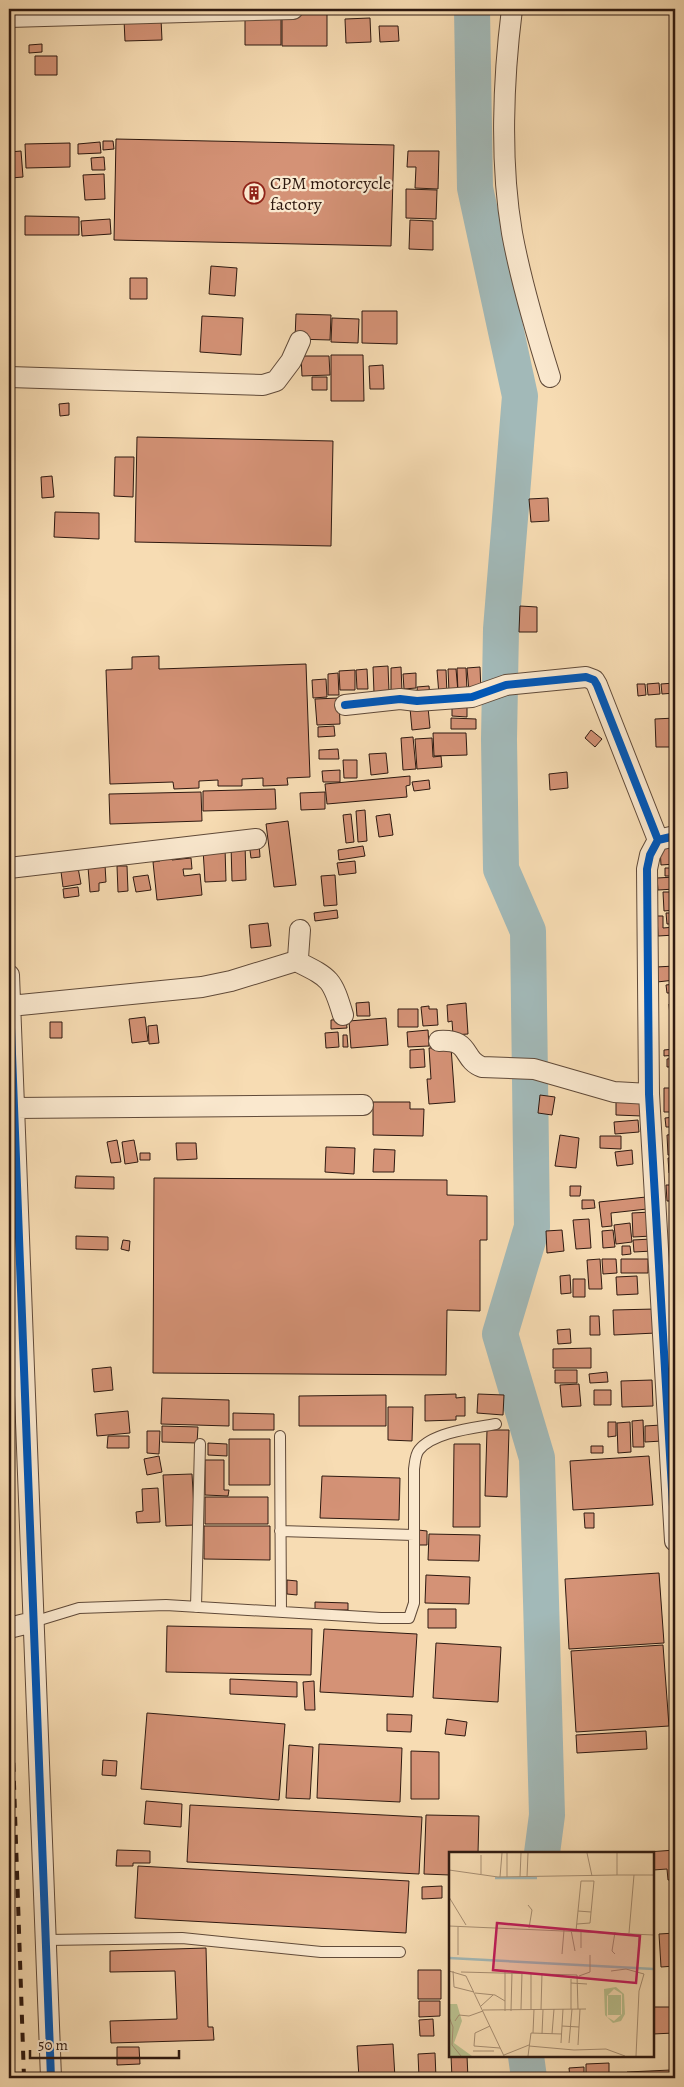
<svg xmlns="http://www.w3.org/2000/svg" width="684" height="2087" font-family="Alegreya,serif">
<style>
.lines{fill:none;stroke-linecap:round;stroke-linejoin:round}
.river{stroke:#a2b9b8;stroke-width:36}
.building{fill:#d49276;stroke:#2e1910}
.service-casing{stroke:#604a39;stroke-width:12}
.minor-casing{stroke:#604a39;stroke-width:22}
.service{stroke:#fae8ce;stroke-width:10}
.minor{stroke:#fae8ce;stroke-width:20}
.rail{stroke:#2e1910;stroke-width:4;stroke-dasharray:9 9;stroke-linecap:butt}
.cycleway-casing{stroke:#fae8ce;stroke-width:11}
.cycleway{stroke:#0057b8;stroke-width:8}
.labels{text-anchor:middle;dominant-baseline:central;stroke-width:4.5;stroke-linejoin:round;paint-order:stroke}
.poi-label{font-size:18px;fill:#2e1910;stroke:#fae8ce;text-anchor:start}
.inset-river{fill:none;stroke:#a2b9b8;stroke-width:2.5}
.inset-road{fill:none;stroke:#a78e72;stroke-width:1}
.view{fill:#c2185b;fill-opacity:0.15;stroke:#c2185b;stroke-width:2.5}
.inset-edge{fill:none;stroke:#2e1910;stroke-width:2.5}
</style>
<rect width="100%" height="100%" fill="#f7dcb3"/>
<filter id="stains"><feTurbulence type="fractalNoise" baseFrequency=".004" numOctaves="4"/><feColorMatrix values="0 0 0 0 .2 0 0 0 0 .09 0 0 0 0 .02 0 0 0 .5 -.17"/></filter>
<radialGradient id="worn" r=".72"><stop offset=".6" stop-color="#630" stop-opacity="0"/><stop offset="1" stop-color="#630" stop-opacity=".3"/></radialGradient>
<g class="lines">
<path class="river" d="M472 9 475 188 520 396 501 629 499 739 501 869 528 931 532 1227 500 1334 537 1458 547 1815 542 1853
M526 2056 529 2078"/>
</g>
<path class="building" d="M282 11H327V46H282Z
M245 15H281V45H245Z
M370 18 371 42 346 43 345 19Z
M161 19 162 40 125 41 124 20Z
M379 26H398L399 41 380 42Z
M42 44V52L29 53V45Z
M35 56H57V75H35Z
M116 139 394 145 391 246 114 240Z
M103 141H113L114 149 103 150Z
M100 142 101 153 78 154V144Z
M70 143V167L26 168 25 144Z
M21 151 23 177 11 178 9 152Z
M408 151H439L438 189 415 188 416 167H407Z
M104 157 105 170H92L91 158Z
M104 174 105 199 85 200 83 175Z
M406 189 437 190 436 219 406 218Z
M25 216 79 217V235H25Z
M110 219 111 234 82 236 81 221Z
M410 220 433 221V250L409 249Z
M211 266 237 268 235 296 209 294Z
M130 278H147V299H130Z
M362 311H397V344L362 343Z
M296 314 331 315 330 340 295 339Z
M202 316 243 318 241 355 200 352Z
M332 318 359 319 358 343 331 342Z
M331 355H363L364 401H331Z
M301 356H329L330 375 302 376Z
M383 365 384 389H370L369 366Z
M312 377H327V390H312Z
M69 403V415L60 416 59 404Z
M137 437 333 441 331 546 135 542Z
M115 457H134L133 497 114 496Z
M52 476 54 497 42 498 41 477Z
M548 498 549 521 531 522 529 499Z
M55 512 99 513V539L54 537Z
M520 606 537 607V632H519Z
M159 656V669L306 664 310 777 287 778 288 785 263 786V778L242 779V786H218V780L199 781V788L174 789 173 782 110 784 106 670 132 669V657Z
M388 666 389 692 374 693 373 667Z
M401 667 402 692 391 693V668Z
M480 667 481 691 469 692 467 668Z
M457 668H466L467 691 458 692Z
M367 669 368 689H357L356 670Z
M448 669H456L458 692H449Z
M355 670V690H340L339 671Z
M437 670H446L447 694 439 695Z
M338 673 339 695H328V674Z
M416 673V688L404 689 403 674Z
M326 679 327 697 313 698 312 680Z
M659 683 660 694 648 695 647 684Z
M674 683 675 693 662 694 661 684Z
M637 684H645L646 695 638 696Z
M429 686 430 697 418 698 417 687Z
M339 698 340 724 317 725 315 699Z
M452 703H467V717L452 716Z
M428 707 430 728 412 730 410 708Z
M451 718 476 719V729H451Z
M675 718V747H656L655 719Z
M334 726 335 736 318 737V727Z
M591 730 602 739 595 747 585 738Z
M433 733H466L467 755 434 756Z
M413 737 416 769 403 770 401 738Z
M432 738 433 757 441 756 442 767 417 769 415 739Z
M338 749 339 759H319V750Z
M386 753 388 773 371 775 369 754Z
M343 760H357V778H344Z
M340 770V782H323L322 771Z
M567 772 568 788 550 790 549 774Z
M410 776V785L406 786 407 797 327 804 325 784Z
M429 780 430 789 414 791 412 782Z
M275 789 276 809 203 811V791Z
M201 792 202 821 110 824 109 794Z
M325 792V809L301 810 300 793Z
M365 810 367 841 358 842 356 811Z
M351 814 354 842 346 843 343 815Z
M390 814 393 835 379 837 376 816Z
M288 821 296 885 274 887 266 824Z
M259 842 260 857 251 858 249 843Z
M245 844 246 880 232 881 231 845Z
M363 846 365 856 339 860 338 850Z
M675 847V864L661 865 660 848Z
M225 848 226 881 205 882 203 849Z
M172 851V860L191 858 192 869H183L184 876 200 874 202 895 157 900 153 862 160 861 159 852Z
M355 861 356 873 339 875 337 863Z
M77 862 81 884 63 887 60 864Z
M105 865 106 882 99 883V891L90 892 88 867Z
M117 866H127L128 891 118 892Z
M665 868H675V876H665Z
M148 875 151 890 136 892 133 877Z
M335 875 337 905 324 906 321 876Z
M675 877V889L658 890 657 878Z
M78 887 79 896 64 898 63 889Z
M663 892H675V910L664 911Z
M337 910 338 918 315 921 314 913Z
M666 913H675V924H667Z
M657 916H663V928L675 927V935L658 936Z
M268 923 271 946 251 948 249 925Z
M675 966V980L657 982 656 967Z
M675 984V1001L671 1002 670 993H667L666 985Z
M369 1002 370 1016H357L356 1003Z
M466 1003 468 1034 453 1035 452 1021 448 1022 447 1005Z
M675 1003V1017H670L669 1004Z
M429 1006V1009H437L438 1025 423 1026 421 1007Z
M398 1009H418V1027H398Z
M145 1017 148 1041 132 1043 129 1019Z
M386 1018 388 1045 351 1048 349 1021Z
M346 1019 347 1028 331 1029V1020Z
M50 1022H62V1038H50Z
M157 1025 159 1043 149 1044 148 1026Z
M428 1030 429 1046 408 1047 407 1032Z
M338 1032 339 1047 326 1048 325 1033Z
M671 1033H675V1046H671Z
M343 1035H347L348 1047H343Z
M451 1047 455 1102 429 1104 427 1079H431L429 1048Z
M424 1049 425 1067 410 1068V1050Z
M675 1049V1055L664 1056V1050Z
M675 1058V1067H667V1059Z
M664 1088H675V1112H664Z
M540 1095 555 1097 552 1115 538 1113Z
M616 1097 643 1098 642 1116 616 1115Z
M373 1102H410V1109H424L423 1136 373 1135Z
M675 1117V1127H666L665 1118Z
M638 1120 639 1132 615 1134 614 1122Z
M675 1134V1155H668L667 1135Z
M560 1135 579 1138 576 1168 555 1166Z
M600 1136H621V1149L600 1148Z
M117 1140 121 1162 111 1163 107 1142Z
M134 1140 138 1162 125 1164 122 1142Z
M176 1143H196L197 1159 177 1160Z
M326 1147 355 1148 354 1174 325 1172Z
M374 1149 395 1150 394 1172H373Z
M632 1150 633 1164 617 1166 615 1152Z
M140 1153H150V1160H140Z
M668 1158H675V1172L669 1173Z
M76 1176 114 1177V1189L75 1188Z
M154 1178 447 1180V1195L487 1196V1240H480V1311L447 1310 446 1375 153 1373Z
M666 1185H675V1201H667Z
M570 1186H581L580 1196H570Z
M646 1197 647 1209 611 1213 612 1226 602 1227 599 1202Z
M582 1200H594L595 1208 582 1209Z
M670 1205H675V1222H671Z
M651 1212 652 1236 633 1237 632 1213Z
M589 1219 591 1248 576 1249 573 1220Z
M630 1223 632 1242 616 1244 614 1225Z
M562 1230 564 1251 547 1253 546 1231Z
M613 1230 615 1247 603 1248 602 1231Z
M76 1236 108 1237V1250L76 1249Z
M651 1239 652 1251 634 1252 633 1240Z
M123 1240 130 1241 129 1251 121 1249Z
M622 1246H630L631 1254 622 1255Z
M600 1259 602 1289H589L587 1260Z
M602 1259H616L617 1273 603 1274Z
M621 1259H648V1273H621Z
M570 1275 571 1293 561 1294 560 1276Z
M637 1276 638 1294 617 1295 616 1277Z
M573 1279H585V1297H573Z
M655 1309 656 1333 614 1335 613 1310Z
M590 1316H599L600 1335H590Z
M570 1329 571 1343 558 1344 557 1330Z
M591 1348V1368H553V1349Z
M111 1367 113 1390 94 1392 92 1369Z
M555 1370H577V1383H555Z
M607 1372 608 1382 590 1383 589 1374Z
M652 1380 653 1406 622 1407 621 1381Z
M579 1384 581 1406 562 1407 560 1385Z
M594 1390H611V1405H594Z
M456 1394V1398L465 1397V1416H456V1420L425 1421V1395Z
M478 1394 504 1395 503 1415 477 1413Z
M386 1395V1426H299V1396Z
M162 1398 229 1400V1426L161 1424Z
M388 1407H413L412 1441 388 1440Z
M128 1411 130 1433 97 1436 95 1414Z
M233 1413 274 1414V1430H233Z
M643 1420 644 1447H633L632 1421Z
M608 1422H616V1436L608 1437Z
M630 1422 631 1452 618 1453 617 1423Z
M661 1425 662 1441 645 1442V1426Z
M162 1426 198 1427 197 1443 162 1442Z
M487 1430H509L507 1497 485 1496Z
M147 1431H160L159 1454 147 1453Z
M108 1436H129V1448H107Z
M229 1439H270V1485H229Z
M208 1443 227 1444V1456L208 1455Z
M454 1444H480V1527H453Z
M591 1446H603V1453H591Z
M159 1456 162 1472 147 1475 144 1459Z
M649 1456 653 1505 573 1510 570 1461Z
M205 1460H224V1490H229L228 1496 205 1495Z
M192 1474 195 1525 166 1526 163 1475Z
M322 1476 400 1478 399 1520 320 1518Z
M158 1488 160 1522 137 1523 136 1512 143 1511 142 1489Z
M205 1497H268V1524H205Z
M584 1513H594V1528H585Z
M204 1526H270V1560L204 1559Z
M418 1530 427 1531V1545H418Z
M429 1534 480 1535 479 1561 428 1560Z
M659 1573 664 1643 569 1649 565 1579Z
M426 1575 470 1577 469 1604 425 1603Z
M287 1580 297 1581V1595L287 1594Z
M315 1602 348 1603V1610H315Z
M428 1609H456V1628H428Z
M167 1626 312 1629 311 1675 166 1672Z
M324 1629 417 1634 413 1697 320 1692Z
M436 1643 501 1647 498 1702 433 1698Z
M663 1645 669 1726 576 1732 571 1651Z
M230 1679 297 1682V1697L230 1694Z
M314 1681 315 1710H305L303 1682Z
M147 1713 285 1724 279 1800 141 1789Z
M387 1714 412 1715 411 1732 387 1731Z
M447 1719 467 1722 465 1736 445 1734Z
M646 1731 647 1749 577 1753 576 1735Z
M319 1744 402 1748 400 1802 317 1798Z
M289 1745 313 1747 310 1799 286 1798Z
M411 1751 439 1752V1799H411Z
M103 1760 117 1761 116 1776 102 1775Z
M146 1801 182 1804 181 1827 144 1824Z
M190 1805 422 1817 419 1874 187 1862Z
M426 1815 479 1816 478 1853H450V1875L424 1874Z
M117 1850 150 1851V1863H133V1866H116Z
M675 1850V1880H668L667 1869 653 1870V1853H634Z
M138 1866 409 1881 406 1933 135 1918Z
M442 1886V1898L422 1899V1887Z
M675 1933V1966L661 1967 659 1934Z
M206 1948 208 2027H213L214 2040 111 2043 110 2021 177 2019 175 1971 110 1972V1951Z
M418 1970H441V1999H418Z
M419 2001H440V2016L419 2017Z
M653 2007H674V2033L653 2034Z
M433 2019 434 2036H420L419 2020Z
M393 2044 395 2078H359L357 2046Z
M117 2047H139L140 2064 117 2065Z
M435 2053 436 2078H419L418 2054Z
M451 2056H467L468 2078H452Z
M609 2063V2077L586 2078V2064Z
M584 2067V2077L570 2078 569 2068Z
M671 2070V2078H628L627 2072Z"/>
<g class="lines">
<g class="service-casing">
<path id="service" d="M280 1436 281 1612
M280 1531 414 1535
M196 1607 200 1444
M33 1622 79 1608 166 1605 381 1618H409L414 1603V1469C415 1463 415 1455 419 1450 433 1432 474 1428 496 1424
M46 1940 182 1938 321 1952H400"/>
</g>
<g class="minor-casing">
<path id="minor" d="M512 9C503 80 500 163 512 233 521 282 535 329 550 377
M9 17 293 9
M9 377 263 385 276 381 291 361 300 341
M345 705 400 699 417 701 472 697 506 685 586 677 594 680 597 685 658 840
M675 836 658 840 650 855 647 869 649 1094 675 1541
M9 868 256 839
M296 961C330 978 332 978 343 1015
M9 975 51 2078
M10 1006 202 987 231 981 296 961 298 958 300 930
M439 1041C472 1039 461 1059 482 1067L534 1069 614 1092 649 1094
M14 1108 363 1105
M9 1628 33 1622"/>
</g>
<use href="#service" class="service"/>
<use href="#minor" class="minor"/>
<path class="rail" d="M9 1637 24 2078"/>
<g class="cycleway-casing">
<path id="cycleway" d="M345 705 400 699 417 701 472 697 506 685 586 677 594 680 597 685 658 840
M675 836 658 840 650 855 647 869 649 1094 675 1541
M9 975 51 2078"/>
</g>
<use href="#cycleway" class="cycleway"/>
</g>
<defs>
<g id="building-ring" transform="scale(1.125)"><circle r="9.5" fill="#fae8ce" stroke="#8f2418" stroke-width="1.5"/><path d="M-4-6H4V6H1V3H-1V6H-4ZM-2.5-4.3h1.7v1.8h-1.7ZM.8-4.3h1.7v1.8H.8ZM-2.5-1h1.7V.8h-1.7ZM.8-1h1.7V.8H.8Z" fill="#8f2418"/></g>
</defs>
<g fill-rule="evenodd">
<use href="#building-ring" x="254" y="193"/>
</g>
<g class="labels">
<g class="poi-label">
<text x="270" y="183">CPM motorcycle<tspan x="270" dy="21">factory</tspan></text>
</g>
</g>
<g transform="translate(449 1852)">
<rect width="205" height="205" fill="#f7dcb3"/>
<path d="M167 135 175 142 176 162 172 169 164 171 156 163 155 137ZM165 137 173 142V162L165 169 158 165V144ZM159 143H172V163H159ZM0 152H8L13 169 5 191 23 204H0Z" fill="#bac18f" fill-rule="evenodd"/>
<path class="inset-river" d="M46 26H88M0 106 205 117"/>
<path class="inset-road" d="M138 1 143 24M168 1V23H205M0 18 49 25 168 23M32 22V3M51 25 53 1M58 25V1M71 25 72 1M78 25 79 1M0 45 17 73M79 53 83 58 80 76M128 72 141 71 145 29H132L129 59M0 74 205 83M122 78 126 99M127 79 129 59 142 60M132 79V96M166 80 163 99 166 102M180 81 185 23M113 102 115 78M9 103V75M189 107 190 82M0 119 17 124 55 204M4 119 5 135 25 140M162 119 177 117 195 122 190 139 187 204M12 120 128 123 129 157M56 120V159M130 124 141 120V103M122 131 138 132M26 141 46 143 56 149M32 154 44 143M72 157 73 120M82 157V121M122 157V127M34 158 137 157M92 158 93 121M62 159 63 120M0 165 4 175 3 193 12 204M6 169 10 163 20 164 34 159M41 174 26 181 25 194 51 196M113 174 130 175M84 181 85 157M93 182 94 158M103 182 105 157M112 191 114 157M120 191 123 157M129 193 131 157M80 194 125 198 157 197 176 204M24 199H45M55 203 80 193M79 204 82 181 113 182"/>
<path class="view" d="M48 71 191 84 187 131 44 118Z"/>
<rect width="205" height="205" class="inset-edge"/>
</g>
<rect width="684" height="2087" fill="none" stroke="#f7dcb3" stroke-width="30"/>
<rect x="10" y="10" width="664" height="2067" fill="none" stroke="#2e1910" stroke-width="2.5"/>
<rect x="15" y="15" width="654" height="2057" fill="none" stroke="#2e1910"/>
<path d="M30 2050v8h149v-8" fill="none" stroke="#2e1910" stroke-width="2.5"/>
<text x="38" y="2050" font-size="15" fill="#2e1910" stroke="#fae8ce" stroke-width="4" paint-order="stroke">50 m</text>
<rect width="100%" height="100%" filter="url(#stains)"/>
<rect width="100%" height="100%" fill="url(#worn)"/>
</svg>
